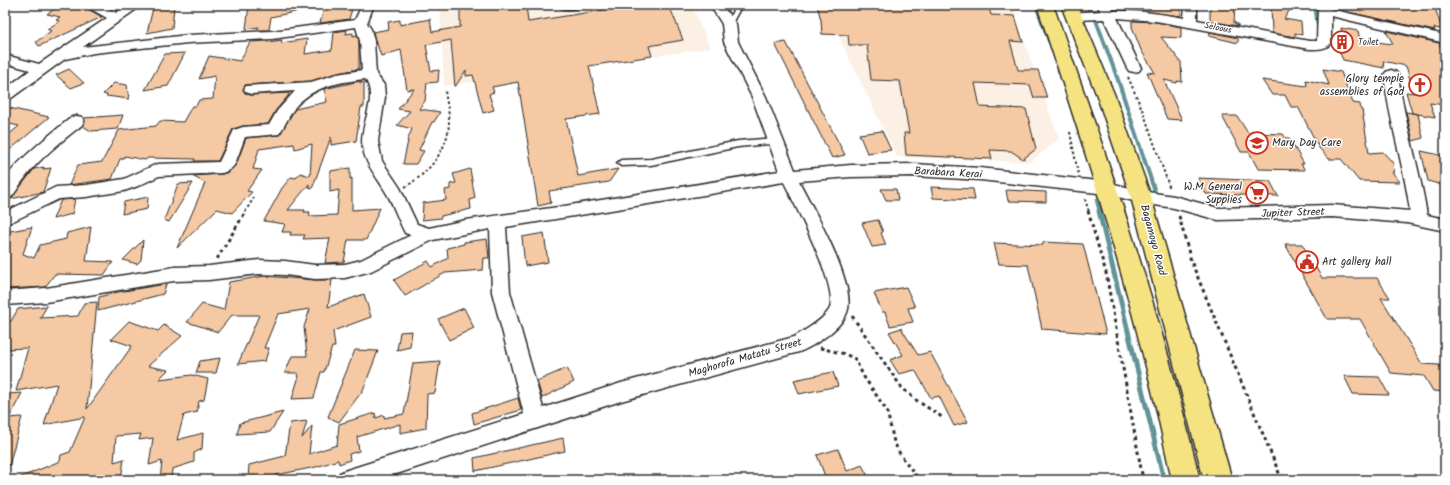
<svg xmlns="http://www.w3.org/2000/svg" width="1450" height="485" font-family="Kalam,sans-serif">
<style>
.built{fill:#fcefe3}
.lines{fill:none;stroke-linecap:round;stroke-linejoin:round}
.stream-far1{stroke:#629396;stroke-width:4}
.stream{stroke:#629396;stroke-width:5}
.building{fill:#f4c9a3;stroke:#2b2b2b}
.lane-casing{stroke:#2b2b2b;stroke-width:3}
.street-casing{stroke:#2b2b2b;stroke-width:3}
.highway-casing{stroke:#2b2b2b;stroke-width:3}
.path-far1{stroke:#2b2b2b;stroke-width:2;stroke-dasharray:2.5 2.5;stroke-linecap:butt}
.path{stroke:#2b2b2b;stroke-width:3;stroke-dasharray:3.5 3.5;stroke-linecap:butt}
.lane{fill:#fff;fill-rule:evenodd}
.street{fill:#fff;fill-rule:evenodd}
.highway{fill:#f5e382;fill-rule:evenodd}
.labels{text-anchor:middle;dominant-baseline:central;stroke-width:3;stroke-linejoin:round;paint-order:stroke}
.far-street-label{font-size:9px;fill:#2b2b2b;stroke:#fff}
.far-poi-label{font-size:9px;fill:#2b2b2b;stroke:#fff;text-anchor:start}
.poi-label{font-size:11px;fill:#2b2b2b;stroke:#fff;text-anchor:end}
.street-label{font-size:11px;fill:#2b2b2b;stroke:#fff}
</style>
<rect width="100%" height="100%" fill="#fff"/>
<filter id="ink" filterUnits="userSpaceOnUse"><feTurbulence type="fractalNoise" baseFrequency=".025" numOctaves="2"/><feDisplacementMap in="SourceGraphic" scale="8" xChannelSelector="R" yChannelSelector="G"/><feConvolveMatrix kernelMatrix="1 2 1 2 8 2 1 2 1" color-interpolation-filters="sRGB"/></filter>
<g filter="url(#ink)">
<path class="built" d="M440 5H692L710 48 444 86Z
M820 5H1013L1024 42 1059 139 1030 162 897 157 838 35H820Z"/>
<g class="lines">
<path class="stream-far1" d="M1036 5 1049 41
M1088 5 1089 8
M1315 5 1318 27
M1116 8 1136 10
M1161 13 1178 16
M1096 20 1118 80 1155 192
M1097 201 1100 212"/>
<path class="stream" d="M1099 211 1164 480"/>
</g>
<path class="building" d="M60 5H87L88 9 102 17 39 46 36 42 51 31 47 29 60 21 56 20 60 17 47 14Z
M249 5H303L304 10 271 17 269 30H257L259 27 246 29Z
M344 5 342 10 352 9 349 19 320 23 325 6Z
M460 5H526L528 22 635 5H669L683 40 649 46 652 56 589 66 600 114 566 119 578 176 618 169 609 182 549 191 551 203 538 206 518 82 492 87 494 92 489 94 494 110 483 113 473 75 466 76V70L455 87 451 40 426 45 431 71 439 70 438 82 427 83 425 101 419 109 440 112 434 122H432L419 150 424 151 416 164H403L408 141H407L412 129 397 125 410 111 398 109 414 89 407 90 401 50 381 56 377 44H376L373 32 389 29 388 22 400 20V25L430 19 432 32 460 27Z
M817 5H988L991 15 1015 16 1023 42 1010 41 1018 70H1038L1047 98H1034L1030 85 975 83 980 107 1026 109 1036 149 1023 159 1011 151 990 150 992 159 906 155 904 133H909L900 81 871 80 867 45H849L848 35 822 34 821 20Z
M1131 5H1181V16L1131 10Z
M1210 5H1235L1234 23 1238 24V26L1210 21Z
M1271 5H1293L1284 19 1301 22 1302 35 1295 33V37L1272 33Z
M1340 5H1434L1442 29 1434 28 1435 31 1339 10Z
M164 6V8L174 6 172 28 147 33 153 8Z
M1132 21 1156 22 1181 27V38L1161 37 1181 62 1182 82 1177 81V83L1164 80 1182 120 1167 119 1147 72 1155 73 1141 50 1132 27Z
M1341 28 1358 31 1360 40 1393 44 1386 31 1439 43 1445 61V105L1430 103 1435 117 1412 113 1406 92 1414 93 1406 66 1383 61 1384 68 1343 60 1336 44 1340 45 1338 39 1343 40Z
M347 30 346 34 353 33V36L357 35 359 41V69L337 73 311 81 245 85 243 90 245 93 250 95 289 93 288 96 276 110 268 124 243 126 233 129 218 161H194L195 159 148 158 145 160 125 156 123 159H120L112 179 69 185 78 165 102 162 119 130 156 126 160 121 183 122 192 106H196L199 100 213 99 215 76 199 79 209 56 240 61 250 42 268 41 267 42 282 40 281 43 307 39 305 54 332 50 334 32Z
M1210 32 1238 38V43L1209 36Z
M786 42 845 155 832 158 775 44Z
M185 53 168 86 145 90 165 54Z
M69 69 84 83 71 88 56 75Z
M1323 69 1341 72 1353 103 1360 104 1361 110H1362L1369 153 1383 152 1393 163 1394 172H1392L1400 182 1359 181 1341 159H1329L1319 148 1298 107H1291L1285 95H1272L1262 80 1307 86 1306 80 1329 85Z
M360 81V83L364 82V107H361L356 141 331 145V137L312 189 309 188V184L288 210H305L304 212H310L309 216 337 215 339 190 330 192V171L350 168V179L352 178V210L380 208 366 240H348L344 262 325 263 330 238 303 239 305 235H290L291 232H282L285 224 264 221 282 188 291 177 296 178 300 173 310 176 312 144 295 149 294 144 259 149 253 169 262 170 247 191 252 192 232 213 217 209 177 248 205 183 192 176 222 174 229 172 236 165 246 138 279 135 295 109 327 102 324 89Z
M114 83 127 85 129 99 106 96 107 95 103 94Z
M5 107 49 117 5 154V138L19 126 5 123Z
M1406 112 1418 114 1423 138 1413 141Z
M123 115 118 129 91 131 83 126 85 122 84 118Z
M1222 116H1237L1248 133 1283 134 1286 138H1289L1304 164H1301L1305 170 1258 169 1249 152H1241Z
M882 131 891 150 867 153 859 134Z
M1421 151 1445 156V186L1428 181Z
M44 167 43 169 51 168 43 192 11 199 34 169Z
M470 169 475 198 470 200 471 209 441 216V218L422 220 423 203 446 200 445 190 450 189V184L456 183 453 174Z
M1198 178 1270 181 1278 196 1206 194Z
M193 183 169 222 164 220 178 184Z
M931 187 973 189 975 200 933 198Z
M881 189H896L898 200H886Z
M1006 190 1046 192V202L1008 201Z
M148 197 147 209 122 214 124 202Z
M75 199 72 214 53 219 61 200Z
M878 220 883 232 881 233 886 245 872 247 862 223Z
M32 227 23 254 34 258 40 245 66 239 67 233 91 227 86 261 113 262 104 275 55 274 45 287 5 289V232Z
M544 233 548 262 525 266 522 237Z
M487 239 489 258H484L483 270 445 273 405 296 394 280 428 261 432 267 448 258 447 248 464 244V242Z
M143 240 141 260 137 264 123 260Z
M1043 242 1083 244 1106 334 1042 329 1028 265 999 264 994 243 1043 245Z
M1285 244H1302L1322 278H1377L1390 298H1381L1422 364 1439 365 1445 375V392L1433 391 1424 376 1391 373 1360 319H1327Z
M265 276 315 280H332L328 307 364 294 371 317 333 331 335 347H332L324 372H321L314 398 292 399 299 376H297L298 373H285L292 356H307L304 327 310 309 278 314 264 348H269L265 361 238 364 259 315H232L218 332 187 322 202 304 224 310 229 282Z
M166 284 163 294 98 311 99 297 118 292Z
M906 287 915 307 908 308 913 322 890 326 885 312H882L874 293Z
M97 302 87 409 132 346 111 339 129 321 158 331 164 325 182 336 148 366 168 370 159 379 192 375 208 379 204 400 199 401 197 412 184 415 177 440 203 433 202 449 194 453V462L172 469 171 480H160L162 461 149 465 153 438 139 440 141 434 116 436 114 462 124 459 121 480H14L60 461 61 455 70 452 85 417 44 425 57 384 16 391 28 348 5 349V322L11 321 18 309 47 306 40 318 78 316 84 303Z
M464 308 474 328 449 340 438 319Z
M901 328 918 355 930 352 968 422 954 426 939 396 931 398 915 370 899 374 890 360 903 355 889 332Z
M412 331 410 347 397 350 400 332Z
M355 350 378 351 363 390 339 422 328 417Z
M220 358 216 373H196L200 361Z
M440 361 435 393 427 394 426 428 400 433V424L357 437 359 451 349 454 350 460 339 464 338 460 316 467 276 475V478L267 480H248L249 465 285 456 290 423 307 421 302 438 312 426 309 454 337 445 339 424 375 413 376 418 384 415V418L404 414 413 363Z
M567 368 574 382 542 398 537 381Z
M833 372 838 386 799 394 794 380Z
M1344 376 1379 377 1389 395 1353 394Z
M22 393 9 418 22 417 9 466 5 465V398L8 394Z
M518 398 521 410 474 424 472 413Z
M283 412 270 432 237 434 240 423Z
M563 438 565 451 475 471 474 458Z
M838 449 847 471 862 465 870 480H825L826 479 817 455Z"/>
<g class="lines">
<g class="lane-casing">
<path id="lane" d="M584 5C579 8 566 11 561 7L564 5Z
M736 5H742L731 25H727L726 24Z
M776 138 780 141 779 143 738 147 651 165 621 166 617 163 621 160 651 159 738 141Z"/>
</g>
<g class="street-casing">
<path id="street" d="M88 5H103L116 13 127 5H142L83 47 188 35 272 31 355 20 362 5H374L367 23 371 29 374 41 376 74 384 85 385 97 378 141 382 161 400 188 417 224 429 228 466 220 558 207 779 171 752 97 724 42 722 24 710 5H722L736 24 738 42 766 97 795 170 851 165 914 164 980 168 1107 182 1141 191 1174 196 1218 208 1332 205 1410 211C1404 165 1389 121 1384 75L1386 72 1391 70 1396 72 1398 75C1404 122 1420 168 1427 215L1445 219V231L1407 223 1332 217 1218 220 1174 208 1141 203 1107 194 980 180 914 176 851 177 799 181C813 209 854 279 848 309 845 326 815 346 799 352L621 401 378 480H336L340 473 347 470 524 414 492 292 490 229 433 240 371 271 345 278 315 279 285 275 259 274 209 280 174 281 46 302 5 305V291L46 288 174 267 209 266 259 260 285 261 315 265 345 264 361 260 411 235 405 233C398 220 394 206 387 194 377 176 363 163 362 141 362 121 378 97 365 79 340 82 313 86 295 107 289 116 285 125 279 134L245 137 235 164C232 169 228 171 222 173L159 176 138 186 124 191 86 197 59 199 5 225V212L56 187 86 185 124 179 157 164 219 162 234 130 243 127 269 125 277 111 295 91 251 94 246 92 244 89 246 86 311 82 337 74 362 70 360 41 356 27 272 39 188 43 94 53 65 59 10 99 5 101V89L30 70 5 63V55L39 64 107 18 89 8ZM784 182C795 206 838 285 830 308 825 319 804 331 794 337L621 383 543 408 510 292 506 227Z
M1098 5H1110L1113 11C1137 10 1160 14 1184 18L1185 5H1197V20L1309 41H1317L1318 5H1330V9L1445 35V43L1331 16V43C1326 50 1317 49 1309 49L1156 21 1117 18 1141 68 1139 71 1134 72 1129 71 1127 68 1104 19 1074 20 1069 19 1067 16 1069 13 1100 11Z
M77 116 82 117 84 121 82 125C62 141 41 157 25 178 18 186 14 198 5 201 5 195 4 188 5 182 8 167 58 128 72 117Z"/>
</g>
<g class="highway-casing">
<path id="highway" d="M1037 5H1053C1095 122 1136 240 1169 359 1180 399 1190 440 1200 480H1172C1163 440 1155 399 1144 359 1114 239 1076 122 1037 5Z
M1061 5H1077L1115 96 1151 197 1232 480H1204L1131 197 1097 96Z"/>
</g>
<path class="path-far1" d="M1128 77 1144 114 1170 189
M1070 132 1078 173
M405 187C429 173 449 149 449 121 449 110 446 100 445 90
M1085 199 1089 212
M245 212 255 196"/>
<path class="path" d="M1088 211 1106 273 1143 480
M1179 216 1191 261 1282 480
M217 259 246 211
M852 316 902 388 916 400 942 417
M820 348 845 354 855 359 864 377 887 411 894 442 900 454 919 480"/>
<use href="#lane" class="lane"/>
<use href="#street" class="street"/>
<use href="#highway" class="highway"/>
</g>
</g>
<defs>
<g id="building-ring" transform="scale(1.15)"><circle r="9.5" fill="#fff" stroke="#c8321e" stroke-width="1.5"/><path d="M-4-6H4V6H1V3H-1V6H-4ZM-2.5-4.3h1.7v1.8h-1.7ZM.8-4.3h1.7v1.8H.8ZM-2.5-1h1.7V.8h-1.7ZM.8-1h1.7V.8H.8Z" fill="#c8321e"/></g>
<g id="church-ring" transform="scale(1.15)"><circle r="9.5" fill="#fff" stroke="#c8321e" stroke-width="1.5"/><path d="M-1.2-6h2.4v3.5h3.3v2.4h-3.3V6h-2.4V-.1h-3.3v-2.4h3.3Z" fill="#c8321e"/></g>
<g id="school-ring" transform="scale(1.15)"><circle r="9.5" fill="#fff" stroke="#c8321e" stroke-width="1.5"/><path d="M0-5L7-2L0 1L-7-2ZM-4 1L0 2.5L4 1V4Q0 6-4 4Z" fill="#c8321e"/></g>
<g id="supermarket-ring" transform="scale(1.15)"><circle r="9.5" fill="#fff" stroke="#c8321e" stroke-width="1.5"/><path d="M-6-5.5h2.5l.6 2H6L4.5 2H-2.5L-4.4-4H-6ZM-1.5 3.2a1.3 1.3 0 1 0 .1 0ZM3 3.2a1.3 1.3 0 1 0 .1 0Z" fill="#c8321e"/></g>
<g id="civic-ring" transform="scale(1.15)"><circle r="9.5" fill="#fff" stroke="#c8321e" stroke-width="1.5"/><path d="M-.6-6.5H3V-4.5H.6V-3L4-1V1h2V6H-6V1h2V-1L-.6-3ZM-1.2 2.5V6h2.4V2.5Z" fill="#c8321e"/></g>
</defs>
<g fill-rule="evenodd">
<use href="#building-ring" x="1342" y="42"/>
<use href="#church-ring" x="1420" y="85"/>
<use href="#school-ring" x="1257" y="143"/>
<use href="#supermarket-ring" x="1257" y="193"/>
<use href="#civic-ring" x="1307" y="262"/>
</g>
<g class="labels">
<g class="far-street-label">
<text transform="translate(1218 28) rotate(11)">Seloous</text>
</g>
<g class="far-poi-label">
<text x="1358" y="42">Toilet</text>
</g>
<g class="poi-label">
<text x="1404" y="79">Glory temple<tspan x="1404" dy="13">assemblies of God</tspan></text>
<text x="1272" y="143" text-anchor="start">Mary Day Care</text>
<text x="1242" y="187">W.M General<tspan x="1242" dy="13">Supplies</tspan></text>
<text x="1322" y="262" text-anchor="start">Art gallery hall</text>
</g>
<g class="street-label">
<text transform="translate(948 173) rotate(3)">Barabara Kerai</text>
<text transform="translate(1293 213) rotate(-2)">Jupiter Street</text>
<text transform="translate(1153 240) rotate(75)">Bagamoyo Road</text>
<text transform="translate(745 358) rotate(-16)">Maghorofa Matatu Street</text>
</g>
</g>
<rect width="1450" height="485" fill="none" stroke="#fff" stroke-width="20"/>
<rect x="10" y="10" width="1430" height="465" fill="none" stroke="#2b2b2b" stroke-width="1.5" filter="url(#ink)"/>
</svg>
